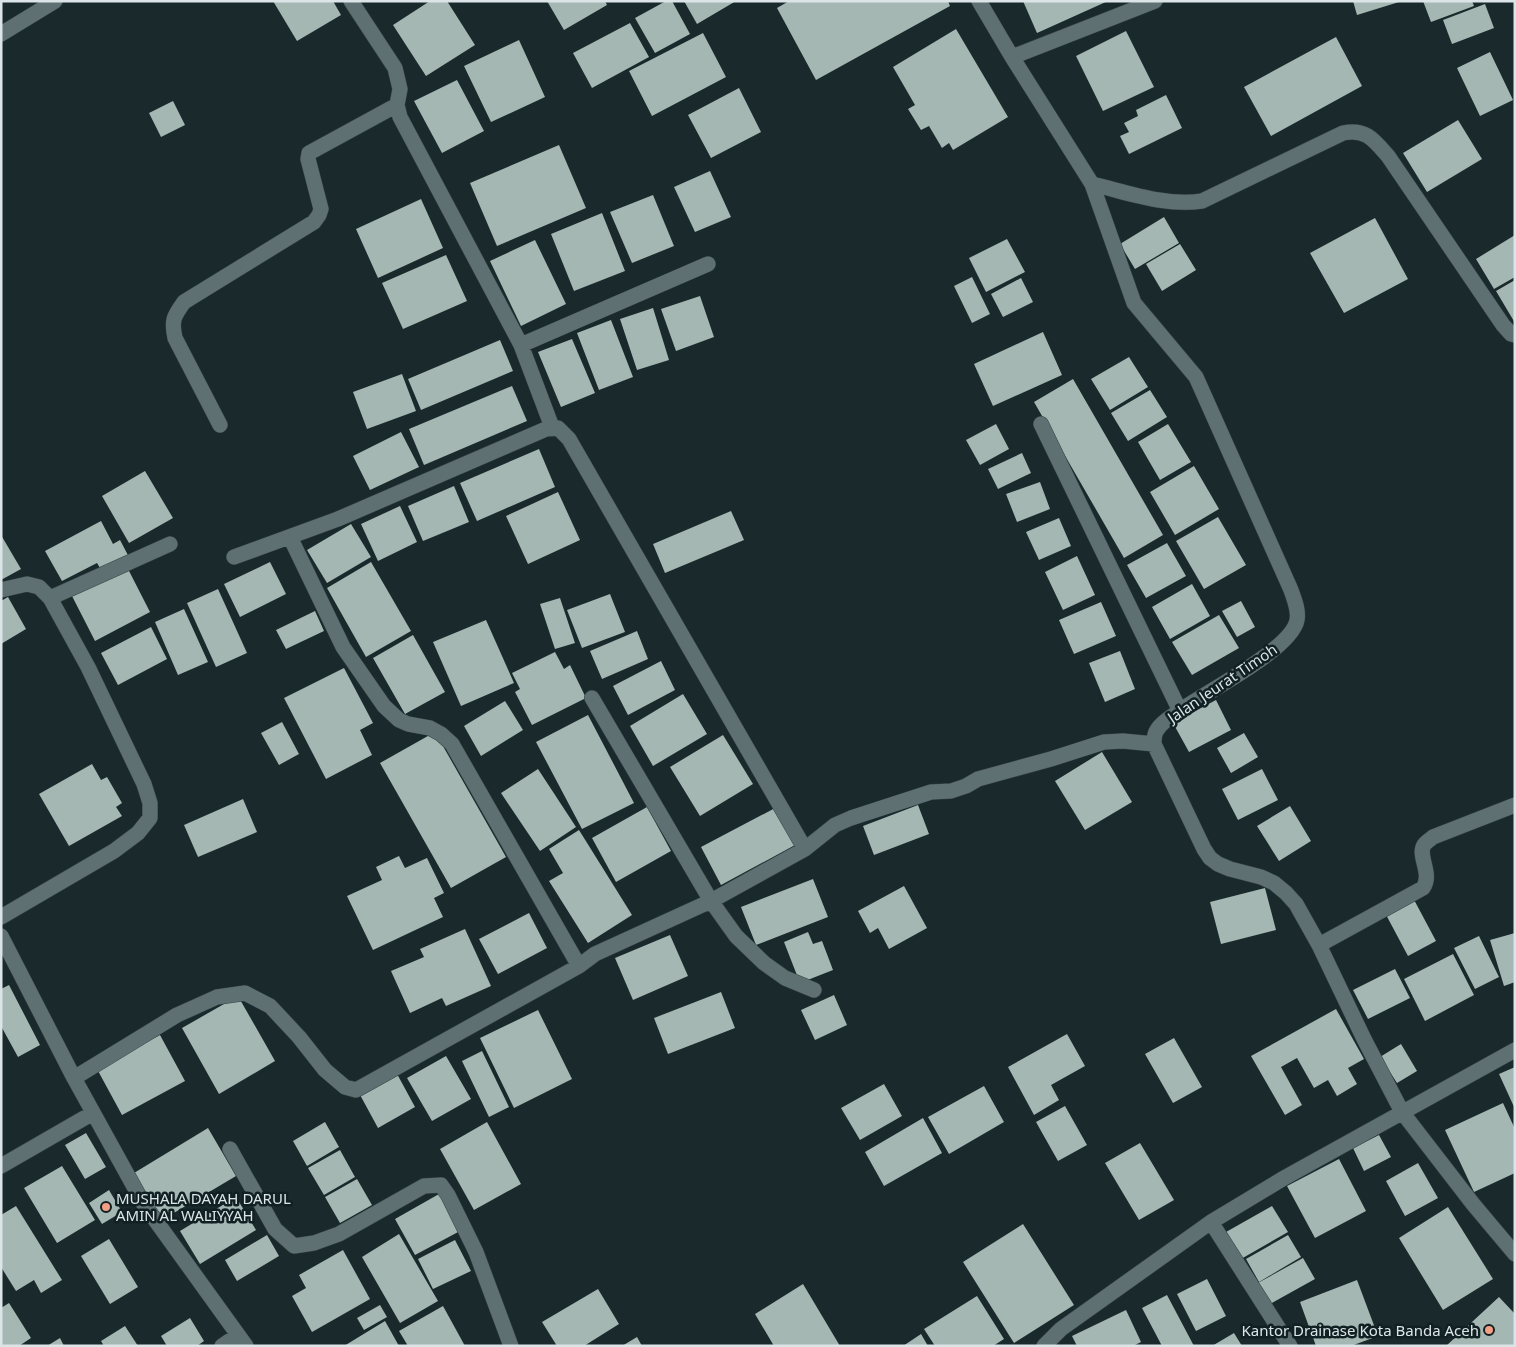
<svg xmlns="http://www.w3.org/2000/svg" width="1516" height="1347" font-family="'Noto Sans',sans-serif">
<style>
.building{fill:#a5b7b2}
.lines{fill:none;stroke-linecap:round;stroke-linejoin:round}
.minor-casing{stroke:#384547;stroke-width:16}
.minor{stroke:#5f7073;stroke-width:15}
.poi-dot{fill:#f39f84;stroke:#112023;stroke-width:2}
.labels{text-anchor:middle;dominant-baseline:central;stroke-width:5;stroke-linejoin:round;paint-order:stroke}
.street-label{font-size:15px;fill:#dbe5e7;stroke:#112023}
.poi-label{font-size:15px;fill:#dbe5e7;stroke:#112023;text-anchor:start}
</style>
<rect width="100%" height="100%" fill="#1a292c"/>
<path class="building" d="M273 1H333L341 15 297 41Z
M430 1H447L475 45 426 76 393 25Z
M547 1H605L607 5 564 30Z
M666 1H672L690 34 655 53 635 18Z
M684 1H736L697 24Z
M789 1H948L950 6 816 80 777 8Z
M1023 1H1108L1037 33Z
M1353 1H1399V2L1357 15Z
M1423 1H1472L1474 6 1431 22Z
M1485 4 1494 28 1452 44 1443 20Z
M630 23 649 57 592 88 573 53Z
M956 29 1008 117 953 150 949 143 942 148 929 126 921 130 908 109 915 105 893 67Z
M1126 31 1154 87 1103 111 1076 56Z
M703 33 726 77 652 116 629 71Z
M1336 37 1362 86 1271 136 1244 87Z
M519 40 545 97 491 122 464 66Z
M1490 52 1513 100 1480 116 1457 68Z
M457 80 484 131 442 153 414 101Z
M739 88 761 132 711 158 688 115Z
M1166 95 1182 128 1129 154 1120 136 1129 132 1124 123 1138 116 1136 110Z
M173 101 185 125 161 137 149 113Z
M1458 120 1482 159 1427 192 1403 153Z
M559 145 586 208 497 246 470 183Z
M710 171 731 217 695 232 674 187Z
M653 195 674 246 632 263 610 212Z
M421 199 443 248 378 278 356 229Z
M602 213 625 271 574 291 551 234Z
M1164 217 1179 243 1135 269 1120 244Z
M1375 218 1408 279 1344 313 1310 253Z
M1515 235V277L1494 289 1476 259Z
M1007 239 1025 272 986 292 969 258Z
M535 240 566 304 521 326 490 261Z
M1180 244 1196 270 1162 291 1146 264Z
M446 255 467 301 403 329 382 283Z
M972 277 990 314 972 323 954 286Z
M1021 278 1033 302 1003 317 991 294Z
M1515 280V323L1496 291Z
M700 296 714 337 676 351 661 309Z
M653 308 669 360 637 370 620 319Z
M611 320 633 377 599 390 577 333Z
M1043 332 1062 375 993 406 974 364Z
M572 339 595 393 561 407 538 352Z
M500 340 513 371 421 410 408 379Z
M1129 357 1148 387 1110 410 1091 379Z
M402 374 416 411 367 429 353 392Z
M1073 379 1163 535 1124 558 1034 402Z
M512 386 527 421 424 465 409 429Z
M1150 390 1167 417 1128 441 1111 413Z
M996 424 1009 449 980 465 966 440Z
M1168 424 1191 462 1160 480 1138 442Z
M401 432 419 467 370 490 353 456Z
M539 449 555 487 477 521 460 483Z
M1022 453 1031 473 998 489 988 469Z
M1194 466 1219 509 1175 535 1150 492Z
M145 471 173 518 129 543 102 496Z
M1040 482 1050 509 1017 522 1006 494Z
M454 486 469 522 423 541 408 506Z
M558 492 580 540 528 564 506 516Z
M400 506 417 542 378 561 361 524Z
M731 511 744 540 665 573 653 544Z
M1218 517 1246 565 1204 589 1176 541Z
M1059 518 1071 546 1039 560 1026 532Z
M101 521 113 544 120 540 130 559 103 573 97 563 62 581 45 551Z
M351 524 371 557 327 583 307 550Z
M1 535 21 569 1 580Z
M1167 543 1186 576 1146 598 1127 565Z
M1077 556 1095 595 1063 610 1045 572Z
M270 562 286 594 240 617 224 584Z
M371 562 411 631 366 657 327 588Z
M127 567 150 612 95 641 72 596Z
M1192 584 1210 616 1170 639 1152 607Z
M218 589 247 653 216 667 187 603Z
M610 594 625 632 582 648 567 610Z
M8 597 26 629 1 644V601Z
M560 598 575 643 555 649 540 604Z
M1241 601 1255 627 1237 637 1222 611Z
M1101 602 1116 636 1074 654 1059 620Z
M184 609 208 662 178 675 155 622Z
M315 611 324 631 286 649 276 630Z
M1219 615 1239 648 1192 675 1172 642Z
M486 620 514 683 461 706 433 642Z
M151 627 167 659 118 685 101 653Z
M637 631 648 659 602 679 590 651Z
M413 635 445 692 405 714 373 658Z
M1120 651 1135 689 1105 702 1089 663Z
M555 652 564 669 570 665 586 698 532 725 515 692 520 689 512 673Z
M661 661 675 690 628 715 613 686Z
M344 668 373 723 360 730 372 755 326 779 284 698Z
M683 694 707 734 653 766 630 726Z
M1216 700 1231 730 1189 752 1173 723Z
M505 701 523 730 481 756 464 726Z
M588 715 634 803 582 829 536 742Z
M282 722 299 754 279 765 261 733Z
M435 732 506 857 451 888 380 763Z
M1244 733 1258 757 1231 773 1217 748Z
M723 735 753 784 700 816 670 767Z
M1102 752 1132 802 1085 830 1055 781Z
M92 764 101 780 107 777 122 803 116 807 122 816 69 846 39 794Z
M538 769 576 827 540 851 501 793Z
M1262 769 1278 800 1238 820 1222 789Z
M243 799 257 832 198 857 184 825Z
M918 805 929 834 874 855 863 826Z
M1290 806 1311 841 1279 861 1257 826Z
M647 807 671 851 616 882 592 838Z
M777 807 797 844 721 885 701 847Z
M579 830 632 915 588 943 549 881 563 873 549 849Z
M399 856 405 868 427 858 444 893 434 898 443 917 373 950 347 896 382 880 376 867Z
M813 879 828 917 756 945 741 907Z
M904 886 927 928 889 949 878 928 870 933 858 911Z
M1265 888 1276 930 1221 944 1210 902Z
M1412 896 1436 941 1408 956 1384 911Z
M529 913 547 948 498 974 479 939Z
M465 929 491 986 446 1006 442 998 410 1013 391 971 424 957 420 949Z
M808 932 813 944 822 941 833 970 800 983 784 942Z
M1515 933V982L1504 986 1490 940Z
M670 935 688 976 633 1000 615 958Z
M1479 936 1499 977 1475 989 1454 948Z
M1453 954 1474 995 1425 1021 1404 979Z
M1395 969 1410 998 1368 1019 1353 990Z
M9 985 40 1045 18 1057 1 1026V989Z
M721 992 735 1028 668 1054 654 1018Z
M834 995 847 1025 815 1040 801 1010Z
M238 996 275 1061 219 1094 182 1028Z
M1336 1009 1364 1059 1348 1068 1357 1084 1337 1096 1328 1080 1314 1088 1297 1058 1281 1067 1302 1105 1285 1115 1251 1056Z
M538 1010 572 1079 514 1108 480 1038Z
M1067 1034 1085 1066 1051 1085 1059 1100 1034 1115 1008 1067Z
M160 1035 185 1081 122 1115 97 1069Z
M1174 1038 1202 1087 1173 1103 1145 1054Z
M1401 1044 1417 1071 1397 1083 1380 1057Z
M482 1051 509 1107 489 1117 462 1061Z
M446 1056 471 1099 432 1121 407 1078Z
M1515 1067V1109L1499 1074Z
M396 1072 415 1107 378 1128 359 1093Z
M884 1084 902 1116 860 1140 841 1108Z
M984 1086 1004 1122 949 1154 928 1117Z
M1503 1103 1515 1129V1173L1474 1192 1445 1130Z
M1065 1106 1087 1145 1058 1161 1036 1122Z
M923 1118 942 1153 884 1186 865 1152Z
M325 1122 339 1147 307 1166 293 1141Z
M487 1122 521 1184 474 1210 440 1149Z
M208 1128 236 1176 162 1220 134 1173Z
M86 1133 106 1167 85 1179 65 1145Z
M1379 1135 1391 1157 1364 1171 1353 1148Z
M1140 1143 1174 1200 1139 1220 1105 1163Z
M340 1150 355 1177 324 1195 308 1168Z
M1339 1159 1366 1211 1315 1238 1287 1186Z
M1418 1163 1438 1198 1405 1216 1386 1181Z
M62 1166 95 1220 57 1243 24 1188Z
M357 1179 372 1205 340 1223 325 1197Z
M109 1190 122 1212 102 1224 89 1203Z
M439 1194 460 1231 415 1255 395 1219Z
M236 1197 256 1230 200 1264 180 1231Z
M16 1206 62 1280 41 1293 34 1280 16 1291 1 1267V1215Z
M1272 1206 1288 1232 1241 1259 1226 1232Z
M1448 1207 1493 1279 1443 1310 1399 1238Z
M1023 1224 1074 1305 1014 1343 963 1262Z
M399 1234 438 1301 400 1323 362 1257Z
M267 1235 279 1256 237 1281 225 1260Z
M1288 1235 1301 1257 1259 1282 1246 1259Z
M109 1239 138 1287 110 1304 81 1256Z
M455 1240 471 1271 433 1289 418 1259Z
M343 1250 370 1299 312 1332 292 1296 306 1288 299 1275Z
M1303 1258 1315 1279 1268 1305 1256 1284Z
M1207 1279 1226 1316 1196 1331 1177 1294Z
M1357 1280 1378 1336 1351 1346H1316L1300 1302Z
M803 1284 840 1346H774L755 1314Z
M598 1289 619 1324 584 1346H557L542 1322Z
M1167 1295 1194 1346H1162L1142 1308Z
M977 1296 1004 1339 993 1346H935L924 1329Z
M1499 1297 1515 1314V1346H1446Z
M9 1303 31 1338 19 1346H1V1308Z
M380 1305 387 1317 364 1330 357 1318Z
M443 1306 465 1346H408L399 1331Z
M1126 1310 1141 1342 1133 1346H1077L1072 1336Z
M190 1318 204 1341 197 1346H167L161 1336Z
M385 1321 399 1346H344Z
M125 1326 138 1346H104L101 1341Z
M1234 1333 1242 1346H1212Z
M921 1334 928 1346H903Z
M637 1337 642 1346H622Z
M60 1338 64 1346H47Z"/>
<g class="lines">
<g class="minor-casing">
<path id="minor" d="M351 1 395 68 400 89 397 105 400 117 521 345 552 427
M979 1 1012 57 1092 184 1134 303 1196 377 1291 590C1294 599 1299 610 1297 620 1292 649 1206 692 1181 710 1173 716 1162 721 1157 730 1154 734 1154 739 1154 744L1204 849 1210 858 1218 864 1230 869 1261 877 1274 883 1286 893 1296 904 1319 945 1364 1039 1402 1112 1473 1204 1515 1254
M1 34 55 1
M1012 57 1155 1
M1092 184C1126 192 1167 207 1202 201L1343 133C1366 128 1374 140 1388 156L1503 325 1511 334 1515 335
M521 345 708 264
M1041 424 1180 711
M220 425 175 338C171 320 174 316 184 302L314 222 319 215 321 209 308 159 309 153 397 105
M290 537 343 647 384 706 399 720 408 724 430 728 441 734 452 744 579 966
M234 557 338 519 546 429 558 428 569 439 805 849
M1 590 27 584 39 587 50 598
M592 698 711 901 736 936 764 963 785 978 814 990
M1 917 114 851 138 833 150 818V803L144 784 88 667 50 598 170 544
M1 936 74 1078 143 1203 246 1346
M1319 945 1423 888C1433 874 1417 856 1424 845 1426 842 1431 839 1433 837L1515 805
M74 1078 177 1015 217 997 245 993 270 1006 299 1037 325 1070 345 1087 356 1090 579 966 595 954 711 901 805 849 835 825 851 818 931 792 951 791 966 786 978 779 1051 759 1104 742 1123 741 1154 744
M230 1149 275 1229 294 1246 314 1243 339 1234 424 1186 441 1185 448 1195 476 1252 511 1346
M1 1166 93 1113
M1211 1222 1290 1346
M222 1346 238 1335
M1044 1346 1061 1329 1211 1222 1284 1178 1515 1050"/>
</g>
<use href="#minor" class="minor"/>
</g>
<g class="poi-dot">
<circle cx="106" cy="1207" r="5"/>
<circle cx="1489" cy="1330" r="5"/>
</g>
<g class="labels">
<g class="street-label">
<text transform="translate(1222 683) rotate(-34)">Jalan Jeurat Timoh</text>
</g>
<g class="poi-label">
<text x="116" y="1198">MUSHALA DAYAH DARUL<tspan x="116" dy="17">AMIN AL WALIYYAH</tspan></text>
<text x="1479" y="1330" text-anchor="end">Kantor Drainase Kota Banda Aceh</text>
</g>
</g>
<rect width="1516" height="1347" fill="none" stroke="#dbe5e7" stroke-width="5"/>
</svg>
